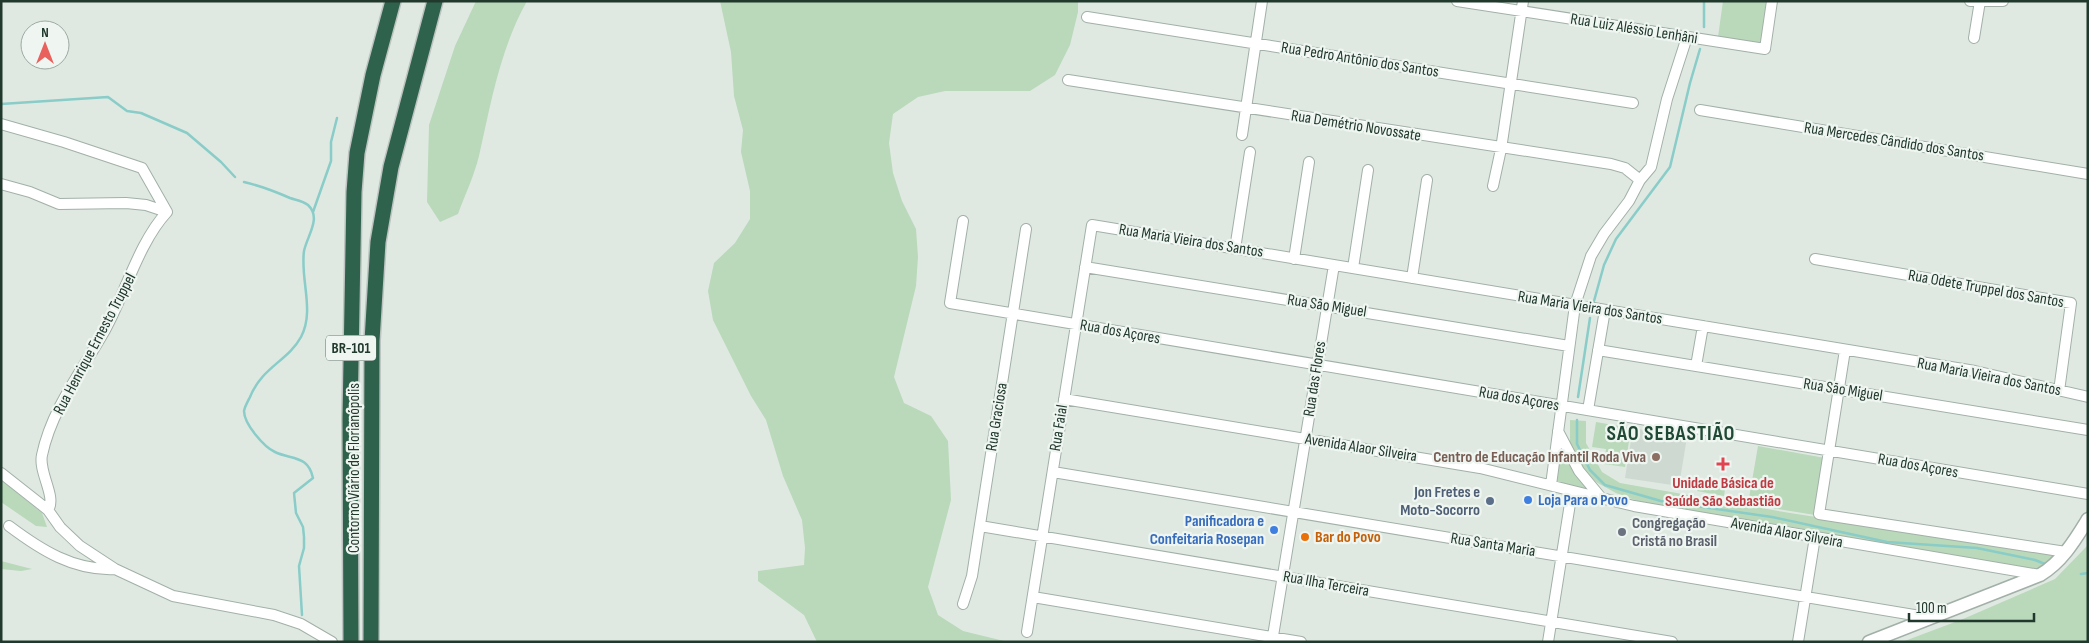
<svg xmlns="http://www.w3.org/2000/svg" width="2089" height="643" font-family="'Sofia Sans Condensed',sans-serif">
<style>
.built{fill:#cdd9d1}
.green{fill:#b9d9ba}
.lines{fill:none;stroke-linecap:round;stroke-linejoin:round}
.stream{stroke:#89ccc8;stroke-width:2.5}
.minor-casing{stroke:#a2b0a8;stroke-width:12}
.tertiary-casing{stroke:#a2b0a8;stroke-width:15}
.motorway-casing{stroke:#bcc3c0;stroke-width:18}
.minor{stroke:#fff;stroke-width:10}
.tertiary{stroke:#fff;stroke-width:12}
.motorway{stroke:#2f624c;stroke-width:15}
.education-dot{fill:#8d6e63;stroke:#eff6f1;stroke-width:2}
.health-dot{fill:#e0444e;stroke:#eff6f1;stroke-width:2}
.shop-dot{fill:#3f7fe0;stroke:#eff6f1;stroke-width:2}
.service-dot{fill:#5c6f8a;stroke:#eff6f1;stroke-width:2}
.worship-dot{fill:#6b7280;stroke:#eff6f1;stroke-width:2}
.food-dot{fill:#e8710a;stroke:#eff6f1;stroke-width:2}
.labels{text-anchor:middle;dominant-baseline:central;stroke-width:4.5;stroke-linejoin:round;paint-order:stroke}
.shield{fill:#eff6f1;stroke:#5f7168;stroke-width:1}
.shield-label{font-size:15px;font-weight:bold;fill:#21382d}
.street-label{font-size:16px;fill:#21382d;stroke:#eff6f1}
.education-label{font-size:16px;font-weight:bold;fill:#785e54;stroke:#eff6f1;text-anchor:end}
.health-label{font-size:16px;font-weight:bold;fill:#be3a42;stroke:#eff6f1}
.service-label{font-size:16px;font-weight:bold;fill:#4e5e75;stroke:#eff6f1;text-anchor:end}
.shop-label{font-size:16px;font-weight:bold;fill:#366cbe;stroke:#eff6f1;text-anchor:start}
.worship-label{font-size:16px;font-weight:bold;fill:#5b616d;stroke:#eff6f1;text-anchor:start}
.food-label{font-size:16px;font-weight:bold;fill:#c56008;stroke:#eff6f1;text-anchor:start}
.district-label{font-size:21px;font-weight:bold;letter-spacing:1px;fill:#1f4835;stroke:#eff6f1}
</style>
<rect width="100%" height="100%" fill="#dfe9e2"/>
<path class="built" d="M1633 428 1687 437 1679 486 1625 478Z"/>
<path class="green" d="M476 1H527C500 49 491 103 479 156 474 176 465 195 458 214L440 222 427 202 429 125 455 46Z
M720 1H1078V12L1070 45 1055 75 1030 91H945L918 97 893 114 889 143 893 173 902 201 916 229 918 257 916 286 894 377 904 403 931 416 948 441 951 500 928 587 938 615 963 631 1008 642H817L804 615 758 581V571L804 565 805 548 802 520 783 476 766 420 751 396 713 320 708 291 714 263 735 243 750 219V191L741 152 743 130 734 96 731 52Z
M1723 1H1768L1762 43 1718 37Z
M1570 420 1586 421V443L1602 472 1620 483 1790 513 2057 554 2038 569 1895 547 1792 527 1640 502 1616 493 1596 482 1584 469 1570 444Z
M1596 422 1631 428 1625 467 1604 464 1606 449 1592 447Z
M1560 444 1589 491 1554 484Z
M1758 446 1825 458 1815 515 1748 504Z
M1699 478 1726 482 1724 496 1697 491Z
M1 480 42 513 47 527 36 526 1 502Z
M2088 545V642H1902L1963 619 2055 579Z
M1 561 32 569 21 571 1 569Z"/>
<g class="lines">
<path class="stream" d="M1704 27V1
M1 104 108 97 127 111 141 113 187 133 221 162 235 177
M244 182C261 186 274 191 290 198 296 200 303 201 308 205 322 218 307 236 304 251 300 279 315 311 301 337 288 361 262 367 250 397 248 401 245 406 244 411 244 424 264 447 275 452 292 460 308 455 313 478L294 493 296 513 303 527 304 537V548L299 566 302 615
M313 212 331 161V142L337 118
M1594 301 1604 265 1616 239 1670 167 1690 83 1700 49
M1578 397 1590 318
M1577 420V444L1590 470 1605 485 1661 501 1772 517 1887 542 1977 548 2035 560 2045 564
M2081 574 2088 573"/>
<g class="minor-casing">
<path id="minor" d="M1457 1 1765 49 1772 1
M1970 1H2003
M1087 17 1633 103
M1974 38 1980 1
M1068 80 1611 164 1625 168 1640 180
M1700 110 2088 174
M1 124 64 142 142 168 167 212
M1242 135 1262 1
M1 184 30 192 59 204 126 203 146 205 167 212
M1493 186 1501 149 1523 1
M963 221 950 303 2088 494
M1235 249 1250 152
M1294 259 1309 162
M1815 259 2071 303 2059 391
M1085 267 1569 346
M1353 268 1368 170
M1412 278 1427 180
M1598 350 2088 430
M1845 350 1819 514 2066 552
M1696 366 1703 326
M1064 399 1480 468 1634 506 2040 575
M1588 410 1605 310
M1558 431 1579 471 1603 500
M1053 472 1932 618
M1 473 48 510 60 527 80 546 115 569 173 596 274 615 301 624 332 642
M1551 485 1575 305 1591 256 1604 234 1629 201 1640 180 1651 167 1667 99 1687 37
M48 510C57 497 38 472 42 455 52 408 82 371 105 330 125 294 139 242 167 212
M9 526C41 550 74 571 115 569
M980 526 1672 642
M1033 597 1301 642
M963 604 972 576 1026 229
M1027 632 1092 225 1975 371 2088 397
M1272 642 1334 265
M1548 642 1572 491
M1798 642 1815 537"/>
</g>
<g class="tertiary-casing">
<path id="tertiary" d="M1869 642 2040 575C2062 562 2075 540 2088 519"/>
</g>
<g class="motorway-casing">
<path id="motorway" d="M351 642 350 419 354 192 357 153 373 75 393 1
M371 642 372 341 378 242 391 167 435 1"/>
</g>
<use href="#minor" class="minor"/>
<use href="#tertiary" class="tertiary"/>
<use href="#motorway" class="motorway"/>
</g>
<circle class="education-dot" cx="1656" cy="457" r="5"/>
<path class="health-dot" d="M1720.5 456.5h5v5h5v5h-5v5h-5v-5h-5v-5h5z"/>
<g class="shop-dot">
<circle cx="1528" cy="500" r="5"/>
<circle cx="1274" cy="530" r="5"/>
</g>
<circle class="service-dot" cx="1490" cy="501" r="5"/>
<circle class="worship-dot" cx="1622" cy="532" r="5"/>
<circle class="food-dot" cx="1305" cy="537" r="5"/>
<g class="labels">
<rect class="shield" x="326" y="335.5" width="50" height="25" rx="4"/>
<g class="shield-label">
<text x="351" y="348">BR-101</text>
</g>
<g class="street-label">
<text transform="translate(1634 29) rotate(9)">Rua Luiz Aléssio Lenhâni</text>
<text transform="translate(1360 60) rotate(9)">Rua Pedro Antônio dos Santos</text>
<text transform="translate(1356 126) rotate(9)">Rua Demétrio Novossate</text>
<text transform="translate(1894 142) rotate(9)">Rua Mercedes Cândido dos Santos</text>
<text transform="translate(1191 241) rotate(9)">Rua Maria Vieira dos Santos</text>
<text transform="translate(1986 289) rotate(10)">Rua Odete Truppel dos Santos</text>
<text transform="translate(1327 306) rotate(9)">Rua São Miguel</text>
<text transform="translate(1590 308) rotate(9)">Rua Maria Vieira dos Santos</text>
<text transform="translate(1120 332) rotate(10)">Rua dos Açores</text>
<text transform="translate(95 344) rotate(-62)">Rua Henrique Ernesto Truppel</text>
<text transform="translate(1989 377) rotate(11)">Rua Maria Vieira dos Santos</text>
<text transform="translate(1315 379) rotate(-81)">Rua das Flores</text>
<text transform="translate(1843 390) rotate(9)">Rua São Miguel</text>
<text transform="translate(1519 399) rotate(10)">Rua dos Açores</text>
<text transform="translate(997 417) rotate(-81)">Rua Graciosa</text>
<text transform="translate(1059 428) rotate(-81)">Rua Faial</text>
<text transform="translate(1361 448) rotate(9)">Avenida Alaor Silveira</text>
<text transform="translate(1918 466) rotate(10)">Rua dos Açores</text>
<text transform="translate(354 468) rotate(-90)">Contorno Viário de Florianópolis</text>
<text transform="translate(1787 533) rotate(10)">Avenida Alaor Silveira</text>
<text transform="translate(1493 545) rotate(9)">Rua Santa Maria</text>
<text transform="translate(1326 584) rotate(10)">Rua Ilha Terceira</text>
</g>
<g class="education-label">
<text x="1646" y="457">Centro de Educação Infantil Roda Viva</text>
</g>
<g class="health-label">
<text x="1723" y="483">Unidade Básica de<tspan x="1723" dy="18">Saúde São Sebastião</tspan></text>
</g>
<g class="service-label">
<text x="1480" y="492">Jon Fretes e<tspan x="1480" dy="18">Moto-Socorro</tspan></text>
</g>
<g class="shop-label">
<text x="1538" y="500">Loja Para o Povo</text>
<text x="1264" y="521" text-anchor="end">Panificadora e<tspan x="1264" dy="18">Confeitaria Rosepan</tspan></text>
</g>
<g class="worship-label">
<text x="1632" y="523">Congregação<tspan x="1632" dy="18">Cristã no Brasil</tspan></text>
</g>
<g class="food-label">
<text x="1315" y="537">Bar do Povo</text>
</g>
<g class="district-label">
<text x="1671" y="433">SÃO SEBASTIÃO</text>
</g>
</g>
<rect width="2089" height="643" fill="none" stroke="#21382d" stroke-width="5"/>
<g transform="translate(45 45)"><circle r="24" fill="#eff6f1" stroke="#9daaa3"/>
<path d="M0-4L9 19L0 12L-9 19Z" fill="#e9615d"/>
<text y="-8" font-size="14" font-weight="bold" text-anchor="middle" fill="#21382d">N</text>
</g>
<path d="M1909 613v8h125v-8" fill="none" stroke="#21382d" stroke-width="2.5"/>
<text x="1916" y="613" font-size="15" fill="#21382d" stroke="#eff6f1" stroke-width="4" paint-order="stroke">100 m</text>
</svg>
